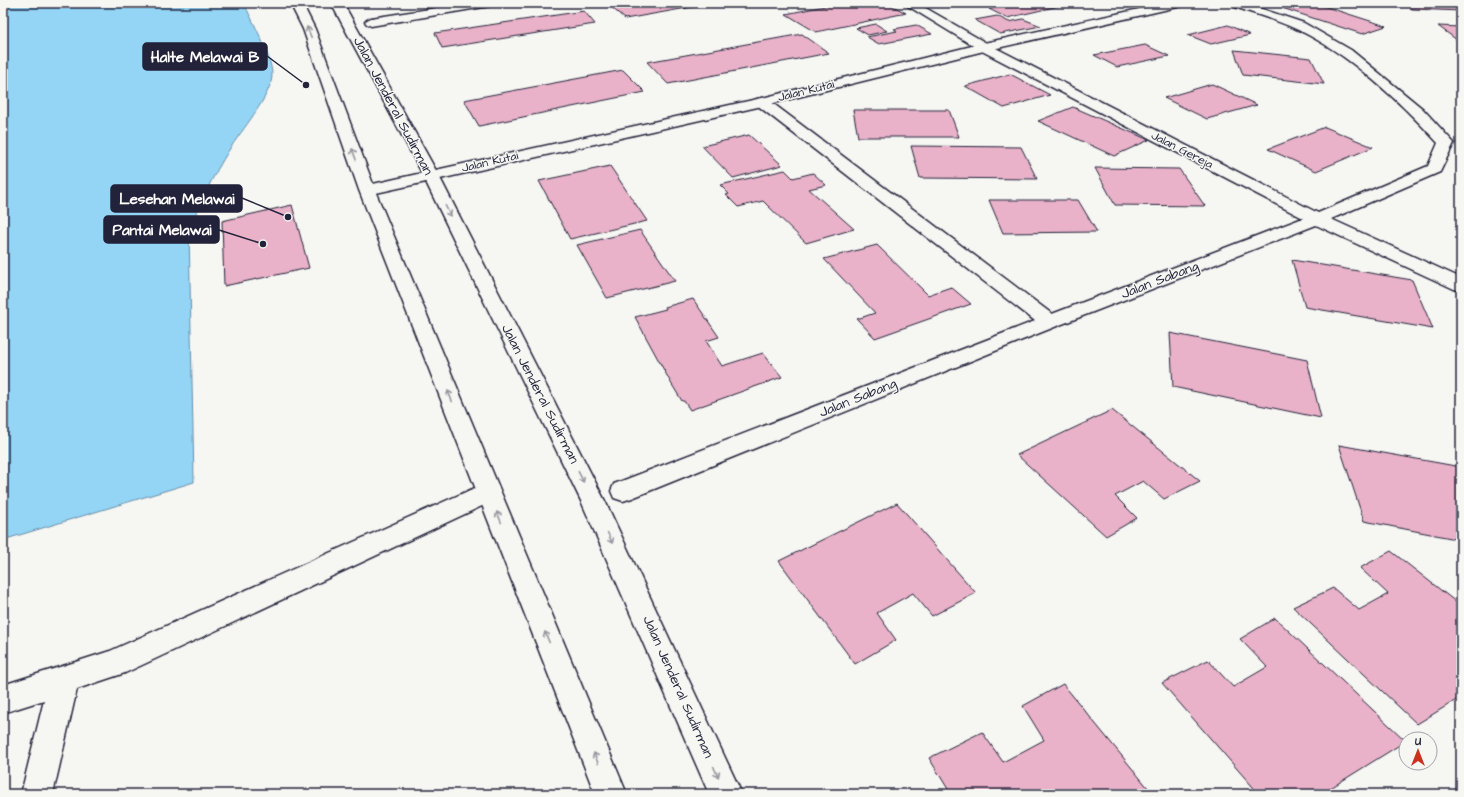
<svg xmlns="http://www.w3.org/2000/svg" width="1464" height="797" font-family="'Architects Daughter',sans-serif">
<style>
.water{fill:#94d5f6;stroke:#668dab}
.building{fill:#e9b2c8;stroke:#22223b}
.lines{fill:none;stroke-linecap:round;stroke-linejoin:round}
.service-casing{stroke:#22223b;stroke-width:3}
.minor-casing{stroke:#22223b;stroke-width:3}
.tertiary-casing{stroke:#22223b;stroke-width:3}
.trunk-casing{stroke:#22223b;stroke-width:3}
.service{fill:#f6f6f2;fill-rule:evenodd}
.minor{fill:#f6f6f2;fill-rule:evenodd}
.tertiary{fill:#f6f6f2;fill-rule:evenodd}
.trunk{fill:#f6f6f2;fill-rule:evenodd}
.oneway{stroke:#9797a0}
.labels{text-anchor:middle;dominant-baseline:central;stroke-width:3;stroke-linejoin:round;paint-order:stroke}
.far-street-label{font-size:12px;fill:#22223b;stroke:#f6f6f2}
.street-label{font-size:14px;fill:#22223b;stroke:#f6f6f2}
.leader{fill:none;stroke:#22223b;stroke-width:1.5}
.callout-dot{fill:#22223b;stroke:#f6f6f2;stroke-width:1.5}
.callout{fill:#22223b;stroke:#22223b;stroke-width:1.5}
.callout-label{font-size:15px;text-anchor:middle;font-weight:bold;fill:#fff}
</style>
<rect width="100%" height="100%" fill="#f6f6f2"/>
<filter id="ink" filterUnits="userSpaceOnUse"><feTurbulence type="fractalNoise" baseFrequency=".025" numOctaves="2"/><feDisplacementMap in="SourceGraphic" scale="8" xChannelSelector="R" yChannelSelector="G"/><feConvolveMatrix kernelMatrix="1 2 1 2 8 2 1 2 1" color-interpolation-filters="sRGB"/></filter>
<g filter="url(#ink)">
<path class="water" d="M3 3H244C252 21 271 54 272 74 273 94 240 132 229 150 213 176 199 203 189 231L194 482 3 540Z"/>
<path class="building" d="M628 3H715L625 19 610 6Z
M839 3H887L906 13 816 32 786 14Z
M1017 3H1053L1059 6 1007 18 989 9Z
M1297 3H1314L1386 26 1362 34 1282 8Z
M1405 3H1461V11L1412 9Z
M584 11 595 24 442 48 435 33Z
M997 16 1009 22 1023 19 1041 26 1000 34 975 20Z
M876 24 887 31 868 35 856 28Z
M916 25 932 34 879 44 867 37 897 31 894 29Z
M1228 25 1250 35 1211 44 1188 35Z
M1438 26 1461 27V43Z
M802 34 829 53 668 84 647 62Z
M1145 45 1169 56 1117 67 1094 55Z
M1234 50 1311 58 1324 84 1243 75Z
M623 70 645 92 479 126 464 100Z
M1010 74 1050 95 1004 108 965 86Z
M1212 84 1257 105 1207 119 1164 98Z
M1073 107 1149 140 1114 156 1038 121Z
M853 110H949L959 137H858Z
M1325 127 1373 147 1316 171 1268 149Z
M749 135 782 165 733 178 702 146Z
M911 146 1021 147 1037 179 920 178Z
M610 166 647 221 570 239 539 181Z
M1095 168 1179 169 1205 206 1115 205Z
M785 170 793 178 813 173 826 185 809 189 854 229 806 243 763 201 738 207 726 195 729 194 720 185Z
M989 200H1078L1097 232 1003 233Z
M292 205 309 268 224 286 222 221Z
M640 230 675 281 607 298 577 245Z
M877 245 928 295 951 287 971 304 875 338 857 319 875 313 824 259Z
M1292 260 1412 280 1433 329 1305 307Z
M693 299 719 337 706 341 722 366 763 353 782 377 690 410 684 401H682L671 383 635 317 666 309 665 307Z
M1170 333 1307 360 1321 418 1173 387Z
M1112 410 1200 481 1164 499 1143 481 1115 496 1137 518 1106 536 1017 455Z
M1339 445 1461 467V540L1364 521Z
M897 503 976 593 932 616 913 593 877 613 896 640 855 664 779 561Z
M1391 551 1461 606V697L1417 724 1293 607 1333 588 1359 610 1388 594 1360 568Z
M1275 618 1406 741 1321 794H1259L1162 683 1208 660 1233 687 1267 667 1240 639Z
M1063 684 1153 794H951L929 758 982 732 1003 762 1044 740 1023 706Z"/>
<g class="lines">
<g class="service-casing">
<path id="service" d="M488 482 497 485 500 492 497 499 125 673 77 689 53 794H21L44 700 3 713V685L110 651Z"/>
</g>
<g class="minor-casing">
<path id="minor" d="M469 3H496L490 6 371 26 367 24 365 22 367 20 371 18Z
M903 3H917L988 44 1318 213 1428 166 1438 143C1401 102 1347 52 1296 29 1277 20 1255 14 1235 7L1233 5 1235 3H1244L1304 23 1351 50 1423 109 1454 143 1440 172 1331 219 1461 278V291L1454 289 1316 225 1057 326 632 498 623 501 614 498 611 491 614 484 1035 321 757 105 755 102 757 99 762 98 767 99 1052 314 1303 218 980 50Z"/>
</g>
<g class="tertiary-casing">
<path id="tertiary" d="M1167 3H1188L1182 6 984 51 762 106 431 181 425 179 423 176 425 173 431 171 762 98 984 43Z"/>
</g>
<g class="trunk-casing">
<path id="trunk" d="M290 3H302L315 29 373 184 422 173 331 3H343L439 176 606 503 742 794H709L582 503 426 182 376 193 627 794H595L359 190 303 29Z"/>
</g>
<use href="#service" class="service"/>
<use href="#minor" class="minor"/>
<use href="#tertiary" class="tertiary"/>
<use href="#trunk" class="trunk"/>
</g>
<defs><path id="oneway-shaft" d="M-6 0H5M1.5-3L5.5 0L1.5 3" fill="none" stroke-width="1.6" stroke-linecap="round" stroke-linejoin="round"/></defs>
<g class="oneway">
<use href="#oneway-shaft" transform="translate(309 32) rotate(-112)"/>
<use href="#oneway-shaft" transform="translate(354 154) rotate(-110)"/>
<use href="#oneway-shaft" transform="translate(448 211) rotate(63)"/>
<use href="#oneway-shaft" transform="translate(450 396) rotate(-112)"/>
<use href="#oneway-shaft" transform="translate(581 477) rotate(63)"/>
<use href="#oneway-shaft" transform="translate(499 517) rotate(-112)"/>
<use href="#oneway-shaft" transform="translate(610 538) rotate(66)"/>
<use href="#oneway-shaft" transform="translate(547 637) rotate(-112)"/>
<use href="#oneway-shaft" transform="translate(596 758) rotate(-112)"/>
<use href="#oneway-shaft" transform="translate(716 772) rotate(66)"/>
</g>
</g>
<g class="labels">
<g class="far-street-label">
<text transform="translate(806 91) rotate(-14)">Jalan Kutai</text>
<text transform="translate(1182 150) rotate(27)">Jalan Gereja</text>
<text transform="translate(490 162) rotate(-13)">Jalan Kutai</text>
</g>
<g class="street-label">
<text transform="translate(393 106) rotate(62)">Jalan Jenderal Sudirman</text>
<text transform="translate(1160 280) rotate(-21)">Jalan Sabang</text>
<text transform="translate(540 394) rotate(63)">Jalan Jenderal Sudirman</text>
<text transform="translate(858 398) rotate(-22)">Jalan Sabang</text>
<text transform="translate(678 687) rotate(66)">Jalan Jenderal Sudirman</text>
</g>
</g>
<path class="leader" d="M306 85L267 56M288 217L242 198M263 244L219 230"/>
<g class="callout-dot">
<circle cx="306" cy="85" r="4"/>
<circle cx="288" cy="217" r="4"/>
<circle cx="263" cy="244" r="4"/>
</g>
<g class="callout">
<rect x="143" y="43" width="124" height="27" rx="4"/>
<rect x="111" y="185" width="131" height="27" rx="4"/>
<rect x="104" y="216" width="115" height="27" rx="4"/>
</g>
<g class="callout-label">
<text x="205" y="62">Halte Melawai B</text>
<text x="177" y="204">Lesehan Melawai</text>
<text x="162" y="235">Pantai Melawai</text>
</g>
<rect width="1464" height="797" fill="none" stroke="#f6f6f2" stroke-width="16"/>
<rect x="8" y="8" width="1448" height="781" fill="none" stroke="#22223b" stroke-width="1.5" filter="url(#ink)"/>
<g transform="translate(1418 751)"><circle r="19" fill="#f6f6f2" stroke="#a1a1a9"/>
<path d="M0-3L7 15L0 10L-7 15Z" fill="#c8321e"/>
<text y="-6" font-size="11" font-weight="bold" text-anchor="middle" fill="#22223b">U</text>
</g>
</svg>
